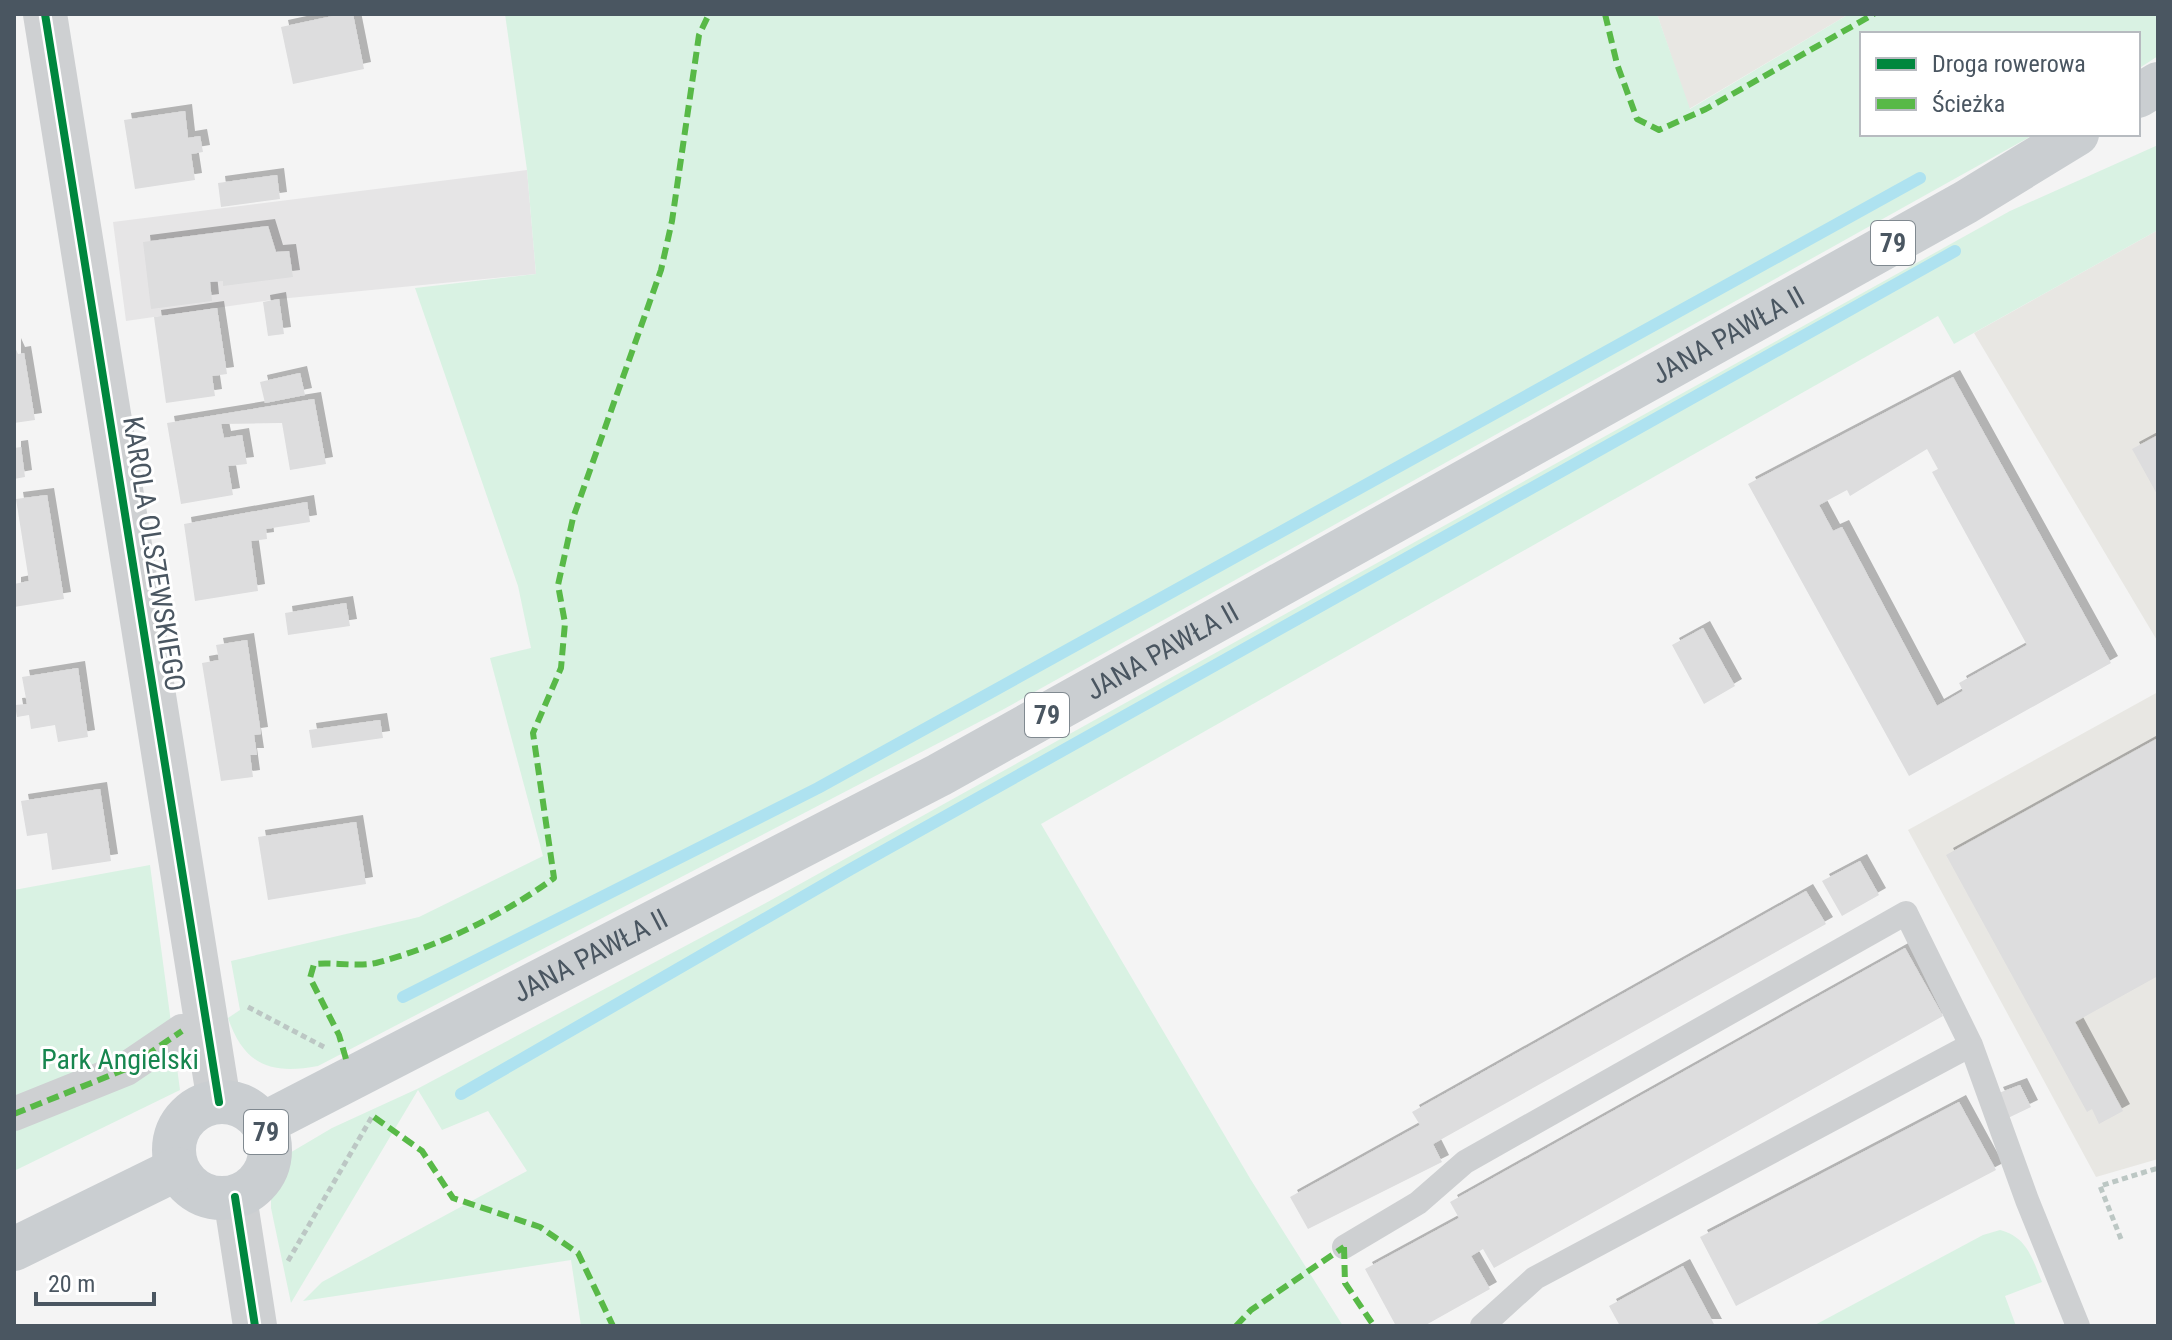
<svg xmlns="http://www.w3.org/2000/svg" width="2172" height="1340" font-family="'Roboto Condensed',sans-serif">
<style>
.commercial{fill:#e8e7e3}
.education{fill:#e6e5e6}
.green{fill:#d9f2e3}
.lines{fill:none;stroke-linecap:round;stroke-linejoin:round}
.stream{stroke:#aee2f0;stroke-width:12}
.building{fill:#ddddde;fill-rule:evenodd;filter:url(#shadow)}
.path{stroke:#bcc7c4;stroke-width:5;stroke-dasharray:6 4;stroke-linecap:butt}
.service{stroke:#ced0d2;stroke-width:24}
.pedestrian{stroke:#ced0d2;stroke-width:34}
.minor{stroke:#ced0d2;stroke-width:44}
.primary{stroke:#caced1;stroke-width:44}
.quiet{stroke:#58b947;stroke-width:6;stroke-dasharray:12 6;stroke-linecap:butt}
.cycleway-casing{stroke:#fff;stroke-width:13}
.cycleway{stroke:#00873e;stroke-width:8}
.labels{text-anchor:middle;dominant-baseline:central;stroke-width:6;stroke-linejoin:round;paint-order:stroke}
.shield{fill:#fff;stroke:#808990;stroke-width:2}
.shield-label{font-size:26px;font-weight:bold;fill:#4a5661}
.street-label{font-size:28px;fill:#4a5661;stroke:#fff}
.park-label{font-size:28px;fill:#17864f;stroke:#fff}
</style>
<defs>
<filter id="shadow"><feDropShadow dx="7" dy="-7" stdDeviation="0" flood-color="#0004"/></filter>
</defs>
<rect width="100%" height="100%" fill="#f4f4f4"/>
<path class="commercial" d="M1657 14H1849L1689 109Z
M2158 230V642L1974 333Z
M2158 692V1159L2096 1177 1908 830Z"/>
<path class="education" d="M527 170 536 274 279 299 126 321 113 222Z"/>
<path class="green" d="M505 14H1657L1690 109 1849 14H2158V56L2138 69V34H1862V134H2035L1004 709 318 1066C271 1075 244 1065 228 1018L240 1010 231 961 419 917 543 856 490 658 531 648 518 586 415 288 536 274 527 170Z
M2158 145V230L1954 344 1938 316 1041 824 1251 1180 1343 1326H581L571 1260 303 1301 322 1282 527 1171 488 1111 442 1130 418 1090 291 1303 271 1208V1182L288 1154 332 1128 417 1089 764 904 2010 211Z
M150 865 180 1090 14 1171V890Z
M2000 1230C2027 1237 2032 1258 2042 1282L2005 1296 2016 1326H1813L1983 1235Z"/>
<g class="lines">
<path class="stream" d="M403 997 818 788 1920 178
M461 1094 851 869 1955 251"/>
</g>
<path class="building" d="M342 14H353L364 69 293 84 281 27Z
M185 111 188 138 200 136 203 152 191 154 195 180 135 189 124 120Z
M277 175 280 199 221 207 218 183Z
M268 226 276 252 289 251 293 277 223 286V281L210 282 212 301 151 309 143 242Z
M279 299 284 334 268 336 263 302Z
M217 308 227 374 212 376 215 396 166 403 154 317Z
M14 345 18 354 24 353 35 420 14 423Z
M300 373 305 395 265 403 260 382Z
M1953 377 2111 663 1909 776 1748 484ZM1927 449 1938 469 1932 472 2027 645 1959 683 1963 691 1937 706 1842 527 1833 531 1819 505 1847 490 1850 496Z
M314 399 326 464 290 470 282 423 221 424 224 438 242 435 247 464 228 466 233 495 181 504 167 423Z
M2158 435V496L2132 449Z
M21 447 25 477 14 479V448Z
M47 495 64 599 14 607V584L29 581 16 499Z
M307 502 310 522 266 529 267 539 251 541 258 591 195 601 184 524Z
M346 603 350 626 288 635 285 613Z
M1703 628 1735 686 1704 704 1672 645Z
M247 640 261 734 254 735 257 755H250L253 777 221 781 202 663 219 660 216 645Z
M78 668 88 737 58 742 55 725 31 729 29 715 17 717 15 705 27 704 22 677Z
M380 720 383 738 312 748 309 730Z
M2158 738V976L2075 1022 2123 1111 2099 1124 2092 1109 2087 1112 1946 855Z
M100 789 111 861 52 870 47 833 27 836 21 801Z
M356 822 366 884 268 900 258 837Z
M1860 861 1879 895 1842 916 1822 881Z
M1806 891 1826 924 1433 1144 1442 1162 1308 1229 1290 1197 1420 1125 1412 1112Z
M1905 948 1943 1016 1494 1268 1483 1249 1471 1256 1490 1289 1424 1326H1396L1365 1269 1459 1218 1450 1202Z
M2020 1085 2031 1107 2008 1118 1996 1094Z
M1959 1102 1996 1170 1736 1306 1700 1237Z
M1683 1266 1715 1326H1620L1609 1306Z"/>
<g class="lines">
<path class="path" d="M248 1007 324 1047
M2121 1239 2100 1186 2158 1168
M288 1261 373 1115"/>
<path class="service" d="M1344 1247 1418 1203 1465 1162 1906 913 1971 1045 2027 1200 2078 1326
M1482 1326 1535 1278 1971 1045"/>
<path class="pedestrian" d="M14 1114 126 1069 182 1031"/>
<path class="minor" d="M45 14 219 1102
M235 1197 255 1326"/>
<g class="primary">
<path d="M2138 96 2158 84"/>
<circle cx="222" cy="1150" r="48"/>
<path id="s1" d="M263 1124 939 775 1966 202 2077 134"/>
<path d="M14 1249 177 1169"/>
</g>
<path class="quiet" d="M1605 14 1617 64 1637 119 1659 130 1706 109 1874 14
M346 1059 339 1035 310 978 314 964C334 962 358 967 376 963 437 947 504 915 554 878L533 733 561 668 565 623 558 585 573 518 661 270 672 221 699 35 709 14
M14 1114 126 1069 182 1031
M374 1117 422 1151 453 1198 540 1227 578 1253 613 1326
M1344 1247 1345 1283 1374 1326
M1236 1326 1251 1310 1344 1247"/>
<g class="cycleway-casing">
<path id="cycleway" d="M45 14 219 1102
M235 1197 255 1326"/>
</g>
<use href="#cycleway" class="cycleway"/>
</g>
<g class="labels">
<g class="shield">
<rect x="1871" y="221" width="44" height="44" rx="6"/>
<rect x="1025" y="693" width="44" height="44" rx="6"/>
<rect x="244" y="1110" width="44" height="44" rx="6"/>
</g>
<g class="shield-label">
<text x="1893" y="243">79</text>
<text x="1047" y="715">79</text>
<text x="266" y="1132">79</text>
</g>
<g class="street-label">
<text stroke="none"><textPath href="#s1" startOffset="1664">JANA PAWŁA II</textPath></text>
<text transform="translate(154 554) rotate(81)">KAROLA OLSZEWSKIEGO</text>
<text stroke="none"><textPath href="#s1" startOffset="1016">JANA PAWŁA II</textPath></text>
<text stroke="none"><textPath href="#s1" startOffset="368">JANA PAWŁA II</textPath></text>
</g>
<g class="park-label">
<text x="120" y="1059">Park Angielski</text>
</g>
</g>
<rect width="2172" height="1340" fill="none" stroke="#4a5661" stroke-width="32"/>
<rect x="1860" y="32" width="280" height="104" fill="#ffffff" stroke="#b7bbc0" stroke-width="2"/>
<rect x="1876" y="58" width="40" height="12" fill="#00873e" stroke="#b7bbc0" stroke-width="2"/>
<text x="1932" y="72" font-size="24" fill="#4a5661">Droga rowerowa</text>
<rect x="1876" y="98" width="40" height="12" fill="#58b947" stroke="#b7bbc0" stroke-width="2"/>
<text x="1932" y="112" font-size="24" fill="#4a5661">Ścieżka</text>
<path d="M36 1292v12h118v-12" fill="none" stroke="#4a5661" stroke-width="4"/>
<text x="48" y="1292" font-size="24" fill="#4a5661" stroke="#ffffff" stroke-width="6" paint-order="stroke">20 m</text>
</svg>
